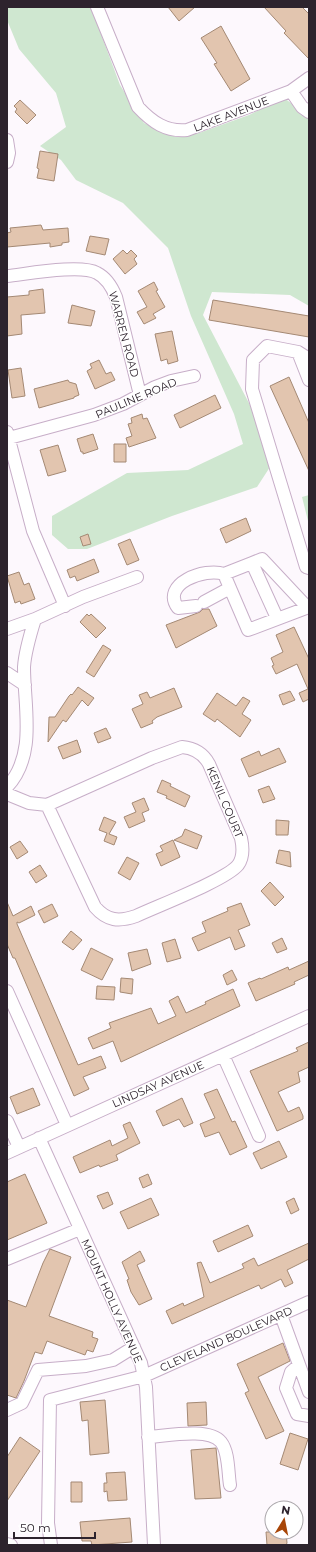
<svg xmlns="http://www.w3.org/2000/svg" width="316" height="1552" font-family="Montserrat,sans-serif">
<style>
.green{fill:#cfe7d0}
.building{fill:#e2c5af;stroke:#a48974}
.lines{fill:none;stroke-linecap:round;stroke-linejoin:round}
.minor-casing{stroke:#c7aec8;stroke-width:14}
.minor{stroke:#fff;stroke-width:12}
.labels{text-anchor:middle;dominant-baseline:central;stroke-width:3;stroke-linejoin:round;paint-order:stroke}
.street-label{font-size:11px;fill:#2d232d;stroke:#fff}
</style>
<rect width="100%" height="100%" fill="#fdf8fd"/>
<path class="green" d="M7 7H91L120 85 144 123 176 137 199 133 249 115 284 98 309 116V306L290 295 212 292 203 315 251 407 270 467 257 487 172 516 87 549H68L52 535V516L127 473 188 470 243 444 234 414 191 316 168 248 123 203 76 180 61 160 40 146 66 127 56 93 19 49 7 20Z
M309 495V525L302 497Z"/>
<path class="building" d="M168 7H195L179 21Z
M264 7H302L309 14V59L284 33 286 31Z
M221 26 250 79 231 91 214 64 217 63 201 38Z
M20 100 36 115 27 124 15 112 17 109 14 106Z
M40 151 58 154 54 181 37 178 39 169 37 168Z
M41 225 43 230 68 228 69 242 62 243V245L50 247V243L7 247V233L11 232 10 228Z
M90 236 109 239 105 255 86 251Z
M123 250 127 254 131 250 137 256 134 259 137 264 125 274 113 259Z
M154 282 158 290 156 291 165 307 153 314 156 318 144 324 137 312 147 307 138 291Z
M43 289 45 313 21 315 22 334 7 336V297L29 295V291Z
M213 300 309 316V337L209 320Z
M72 305 95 311 91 326 68 323Z
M172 331 178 361 168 364 167 359 161 361 155 334Z
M99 360 106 374 111 372 115 380 95 389 87 371 92 368 90 364Z
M21 368 25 396 12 398 8 370Z
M289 377 309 423V471L270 386Z
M68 380 69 382 76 384 79 395 74 397V398L39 408 34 389Z
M215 395 221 408 180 428 174 415Z
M142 414 143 419 147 418 156 438 129 447 126 438 132 436 128 424 132 423 131 418Z
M93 434 98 449 83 454V452H81L77 439Z
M114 444H126V462H114Z
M58 445 66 471 48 476 40 450Z
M246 518 251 531 226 543 220 529Z
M88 534 91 544 83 546 80 537Z
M130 539 139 560 127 565 118 544Z
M94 559 99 572 77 581 75 576 70 578 67 570Z
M19 572 24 585 29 583 35 599 21 604 20 601 15 603 7 576Z
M203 609H209L217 626 176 648 166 625 200 612Z
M87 614 89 616 91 614 106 628 96 638 80 622Z
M294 627 309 659V699L303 702 299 693 308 689 297 664 276 674 272 666 274 665 271 658 283 652 276 635Z
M103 645 111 650 94 677 86 672Z
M78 687 94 698 88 706 82 700 66 722 63 720 48 742 49 717H55L69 696 71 694 72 695Z
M174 688 182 707 157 717 152 721 153 723 141 728 132 709 143 704 139 695 147 692 150 698Z
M290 691 295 700 283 705 279 695Z
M217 693 236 706 243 697 250 701 242 714 251 720 240 737 217 719 215 722 203 714Z
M106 728 111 738 98 743 94 733Z
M77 740 81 752 63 759 58 747Z
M279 748 286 762 249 777 241 759 259 751 261 756Z
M162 780 171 784 170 786 190 796 185 807 166 798 167 796 157 792Z
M269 786 275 799 263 803 258 790Z
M144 798 149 810 142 813 145 821 129 828 124 817 136 812 132 803Z
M104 817 116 822 109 834 117 837 114 845 104 841 107 833 99 830Z
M276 820 289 821 288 835H276Z
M185 829 202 836 197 849 174 840 182 836Z
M173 840 180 857 161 866 156 854 163 851 160 846Z
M20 841 28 852 17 859 10 847Z
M279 850 290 852 291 867 276 863Z
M127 857 139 863 130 880 118 873Z
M40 865 47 876 36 883 29 872Z
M270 882 284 897 275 906 261 891Z
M7 902 13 916 31 906 35 915 19 923 17 922V924L78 1065 101 1056 106 1068 83 1077 89 1089 74 1096 15 958H13L7 944Z
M241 903 250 925 238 930 245 946 235 950 230 937 198 951 192 938 206 932 202 922 228 911 227 908Z
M52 904 58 916 44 923 38 911Z
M71 931 82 940 73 950 62 942Z
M282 938 287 949 277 953 272 943Z
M175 939 181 958 167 962 162 943Z
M91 948 113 959 102 980 81 970Z
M147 949 151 964 132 971 128 953Z
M309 961V975L294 982 295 984 256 1001 248 983 260 978 261 979 288 967 289 970Z
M232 970 237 980 227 985 223 975Z
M121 978 133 979 132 994 120 992Z
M97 986 115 987 114 1000 96 999Z
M233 989 240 1006 121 1062 113 1041 93 1049 88 1038 111 1028 109 1023 151 1008 158 1024 176 1016 169 1001 178 996 186 1013 206 1004 205 1002Z
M309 1042V1067L298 1072 300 1082 278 1092 288 1112 299 1107 303 1116V1119L277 1131 250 1071 298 1051 296 1048Z
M33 1088 40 1105 17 1114 10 1097Z
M217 1089 232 1122 235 1121 247 1147 230 1155 219 1132 205 1137 200 1124 215 1118 204 1094Z
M182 1098 193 1123 184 1127 179 1119 163 1126 156 1111Z
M130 1122 140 1143 116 1155 118 1160 100 1167 99 1165 80 1173 73 1157 110 1140 112 1146 128 1138 123 1125Z
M279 1141 287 1157 261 1169 253 1153Z
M25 1174 47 1223 7 1240V1182Z
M148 1174 152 1184 143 1188 139 1178Z
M108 1192 113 1204 103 1209 97 1196Z
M151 1198 159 1215 128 1229 120 1212Z
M294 1198 299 1210 291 1214 286 1202Z
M248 1225 253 1236 218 1252 213 1241Z
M309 1243V1259L287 1270 293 1283 285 1287 281 1279 261 1289 259 1285 172 1324 166 1311 183 1303 184 1306 204 1297 197 1263 201 1262 210 1283 244 1268 242 1264 254 1258 258 1266Z
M50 1249 71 1257 49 1316 93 1332 92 1337 98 1339 93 1352 87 1350 85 1355 47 1341 42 1354 35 1352 24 1381 16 1398 7 1395V1300L26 1307 43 1263Z
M140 1251 145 1261 137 1265 152 1299 139 1305 131 1292 127 1280 129 1279 122 1262Z
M283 1343 290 1361 258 1377 284 1431 266 1439 245 1393 249 1391 237 1364Z
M105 1400 109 1453 90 1455 88 1420 82 1421 80 1402Z
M206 1402 207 1425 188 1426 187 1403Z
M290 1433 308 1439 298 1470 280 1464Z
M20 1437 40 1451 7 1501V1457Z
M216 1448 221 1498 195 1499 191 1450Z
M125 1472 127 1500 108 1501 107 1491 104 1492V1483H107L106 1473Z
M71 1482H82V1502H71Z
M130 1518 132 1542 92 1545 91 1541H82L80 1522Z
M266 1532H286L287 1543 286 1545H267Z"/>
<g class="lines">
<g class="minor-casing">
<path id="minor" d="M97 7 138 107C152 122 166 132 187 130L291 91 302 107 309 112
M291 91 309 78
M7 140 9 153 7 162
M7 276C27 274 81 264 97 273 107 278 112 287 116 297L140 395
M298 352 309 380
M309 359 298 352 267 346 253 360 252 389 306 567 309 568
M7 432 33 531 65 606
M9 438 94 415 123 404 155 387 171 381 194 376
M252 563 262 559 307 607
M204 602 230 588
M196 606 178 608C160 584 205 567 224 574
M277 618 252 563 224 574 248 630 309 607
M7 629 35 619
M7 673 25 685
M182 747C194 748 203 753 209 764L241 838C243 847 244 857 238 865 226 880 157 906 136 916 119 922 107 921 95 907L47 805 152 758Z
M7 787C37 755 24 707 24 667 25 651 30 635 35 619L83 597 137 577
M7 794 29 803 47 805
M7 991 67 1125
M223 1055 259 1136
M7 1121 19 1147
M39 1138 141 1363 146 1387 154 1545
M7 1153 309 1016
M7 1259 80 1229
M281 1315 309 1392
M299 1365 291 1372 286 1388 297 1414 309 1416
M7 1410 22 1403 38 1370 86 1366 113 1360 134 1347
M148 1437C166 1436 209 1427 221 1442 229 1452 228 1473 230 1485
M7 1544 11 1545
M51 1545 48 1523 50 1400 144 1376 309 1302"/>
</g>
<use href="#minor" class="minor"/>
</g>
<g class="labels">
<g class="street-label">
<text transform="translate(231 114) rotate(-21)">LAKE AVENUE</text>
<text transform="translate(124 334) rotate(75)">WARREN ROAD</text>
<text transform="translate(136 398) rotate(-23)">PAULINE ROAD</text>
<text transform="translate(225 802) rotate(67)">KENIL COURT</text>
<text transform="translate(158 1084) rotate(-24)">LINDSAY AVENUE</text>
<text transform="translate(112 1301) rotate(66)">MOUNT HOLLY AVENUE</text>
<text transform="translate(226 1339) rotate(-24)">CLEVELAND BOULEVARD</text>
</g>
</g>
<rect width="316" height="1552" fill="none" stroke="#2d232d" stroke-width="16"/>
<g transform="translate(284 1520) rotate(10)"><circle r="19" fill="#ffffff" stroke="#aba7ab"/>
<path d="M0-3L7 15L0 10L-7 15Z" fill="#a84608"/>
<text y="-6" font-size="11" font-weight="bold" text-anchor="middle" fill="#2d232d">N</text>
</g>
<path d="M14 1532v6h81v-6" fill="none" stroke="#2d232d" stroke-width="2"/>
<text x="20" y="1532" font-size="12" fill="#2d232d" stroke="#ffffff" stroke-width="3" paint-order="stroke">50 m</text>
</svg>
